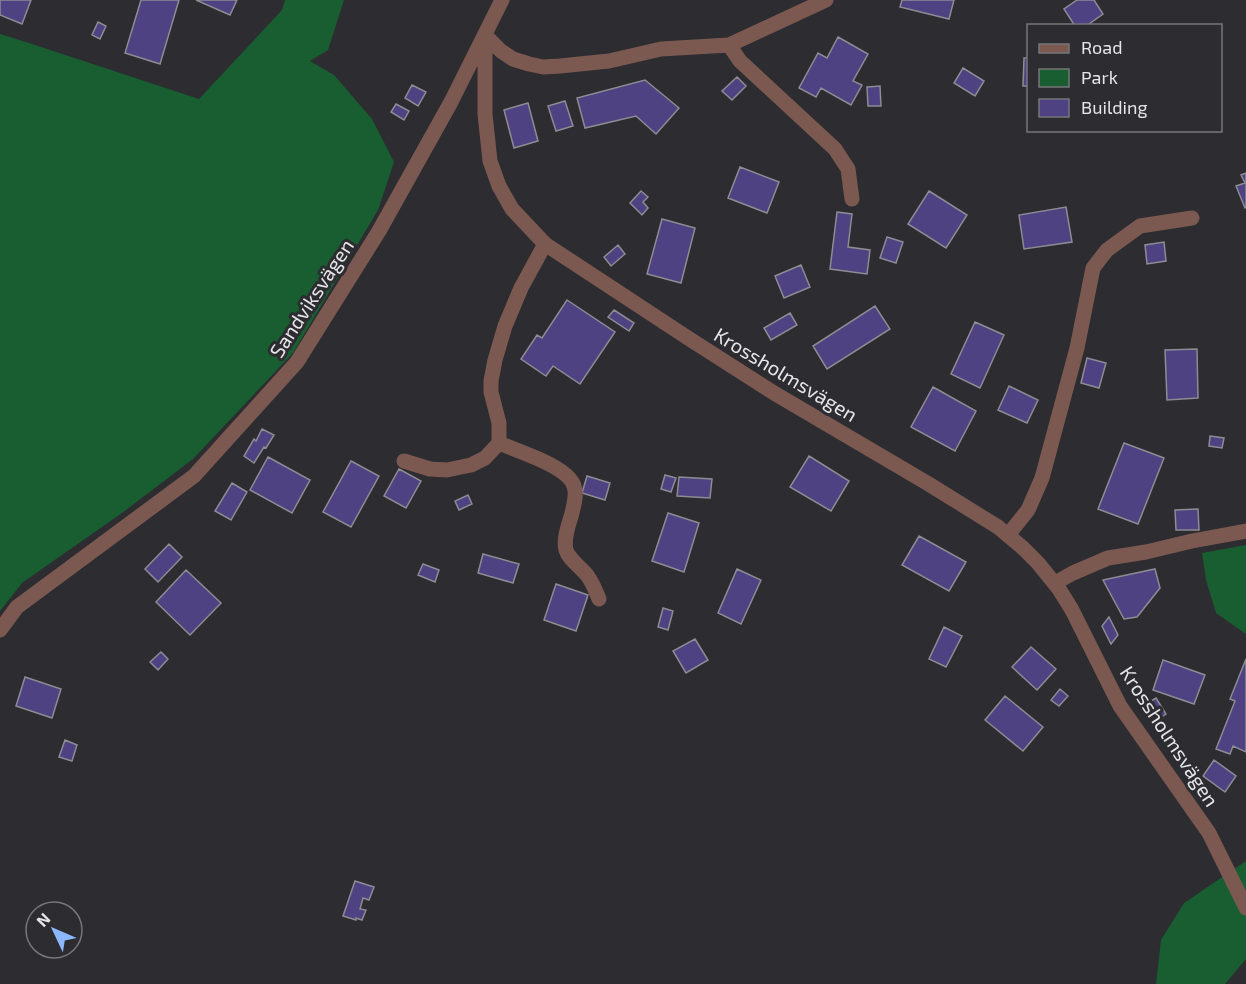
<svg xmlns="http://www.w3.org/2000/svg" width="1246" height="984" font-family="'Exo 2',sans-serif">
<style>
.green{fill:#195e31}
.building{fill:#4f4282;stroke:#8c8c92;stroke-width:1.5}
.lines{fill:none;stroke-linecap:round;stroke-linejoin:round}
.minor{stroke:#7b5951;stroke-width:15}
.labels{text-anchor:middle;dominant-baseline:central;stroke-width:6;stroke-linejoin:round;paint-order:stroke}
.street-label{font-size:20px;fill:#e6e6e9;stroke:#2c2c31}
</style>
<rect width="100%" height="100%" fill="#2c2c31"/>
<path class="green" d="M285 0H344L328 50 310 61 334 75 372 119 394 162 378 210 293 353 193 459 122 513 22 583 0 611V34L29 43 199 99 282 10Z
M1246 545V634L1216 613 1206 580 1202 553Z
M1246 861V959L1225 984H1156L1161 940 1184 903Z"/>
<path class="building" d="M0 0H31L22 24 0 15Z
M141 0H179L160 64 125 53Z
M196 0H237L230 15Z
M902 0H954L949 19 900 7Z
M1077 0H1094L1103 14 1086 26H1075L1064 9Z
M98 22 106 26 100 39 92 35Z
M838 37 868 54 853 81 862 85 851 105 821 88 816 97 799 88 818 53 827 58Z
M1024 58H1028V86H1023Z
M963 68 984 81 975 96 954 83Z
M737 77 746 86 732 100 722 91Z
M645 80 679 108 656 134 636 116 585 128 577 98Z
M412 85 426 92 418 106 405 98Z
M880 86 881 106H868L867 87Z
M565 101 573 126 556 131 548 106Z
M528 103 538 141 514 148 504 110Z
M396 104 409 111 404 120 391 112Z
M740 167 779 182 767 213 728 198Z
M1246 173V207L1245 208 1236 186 1245 183 1241 175Z
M641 191 648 197 643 202 648 208 642 215 630 203Z
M929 191 967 215 946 248 908 224Z
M1066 207 1072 242 1024 249 1019 215Z
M837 212 852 214 848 247 870 250 867 274 830 269Z
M662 219 695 228 681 283 647 274Z
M887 237 903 242 896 263 880 258Z
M1164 242 1166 261 1147 264 1145 245Z
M618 245 625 254 611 266 604 257Z
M801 265 810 287 784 298 775 276Z
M567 300 615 332 580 384 553 366 546 376 521 359 537 335 542 338Z
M875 306 890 329 827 369 813 346Z
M614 310 634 323 629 331 608 317Z
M790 313 797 325 771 340 764 328Z
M975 322 1004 335 980 388 951 374Z
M1197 349 1198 398 1167 400 1165 350Z
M1087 358 1106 363 1099 388 1081 383Z
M1009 386 1038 400 1027 423 998 410Z
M933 387 976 411 955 451 911 427Z
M262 429 274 435 266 448 264 447 254 463 244 456 254 439 256 441Z
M1210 436 1224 438 1222 448 1209 446Z
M1124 443 1164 458 1138 524 1098 509Z
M809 456 849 481 831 511 790 487Z
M268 457 310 480 292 513 250 490Z
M351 461 379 476 351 527 323 512Z
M399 469 421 481 406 508 384 496Z
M665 475 676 478 671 492 661 489Z
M587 476 610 483 605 500 582 493Z
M679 477 712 479 710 498 677 496Z
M232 483 247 492 231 520 215 511Z
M468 495 472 504 459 510 455 501Z
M1198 509 1199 530H1176L1175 510Z
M668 513 699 523 684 572 652 561Z
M919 536 966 562 949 591 902 565Z
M169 544 182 557 158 582 145 569Z
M483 554 519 564 513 583 478 573Z
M423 564 439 570 435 582 418 575Z
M737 569 761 580 741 624 718 613Z
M1155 569 1160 588 1137 617 1124 619 1103 580Z
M186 570 221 603 190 635 156 602Z
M556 584 588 595 576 631 544 620Z
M663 608 673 611 668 630 658 627Z
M1109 617 1118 635 1111 644 1102 626Z
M944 627 962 636 946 667 929 659Z
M695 639 708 660 686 673 673 651Z
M1031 647 1056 669 1037 690 1012 667Z
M161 652 168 659 158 670 150 662Z
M1246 659V752L1233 746 1230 754 1216 749 1235 701 1230 699Z
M1163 660 1205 675 1194 704 1153 690Z
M25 677 61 689 52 718 16 706Z
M1060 689 1068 696 1059 706 1051 700Z
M1005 696 1043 727 1023 751 985 720Z
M1156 698 1166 714 1156 721 1146 704Z
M65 740 77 745 72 761 59 757Z
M1214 760 1236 776 1225 792 1203 776Z
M355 881 374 887 369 900 363 898 360 909 366 910 362 920 356 918V920L343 916Z"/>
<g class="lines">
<path class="minor" d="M485 35V114L490 161 499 186 512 209 545 244 688 338 774 393 927 483 998 527 1023 548 1038 563 1059 589 1072 610 1120 706 1209 833 1246 908
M485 35 501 51 513 59 529 64 543 67 560 66 609 61 661 49 729 45 826 0
M729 45 740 61 835 149 848 169 852 199
M499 443C517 451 568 466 574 486 577 494 574 505 572 513 569 524 563 538 566 550 569 560 580 566 587 575 592 582 596 591 599 599
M404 461 430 469 447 470 471 465 485 458 499 443V423L491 392V381L495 360 505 326 521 288 545 244
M1008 535 1028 510 1042 478 1077 348 1093 268 1107 250 1140 226 1192 218
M1055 583 1073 573 1108 558 1146 552 1192 541 1246 531
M0 630 17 607 194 476 297 362 379 231 451 102 502 0"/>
</g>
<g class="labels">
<g class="street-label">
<text transform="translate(311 298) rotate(-57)">Sandviksvägen</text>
<text transform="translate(786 374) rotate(31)">Krossholmsvägen</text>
<text transform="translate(1170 736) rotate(57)">Krossholmsvägen</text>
</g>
</g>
<rect x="1027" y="24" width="195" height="108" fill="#2c2c31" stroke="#76767b" stroke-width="1.5"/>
<rect x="1039" y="44" width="30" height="9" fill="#7b5951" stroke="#76767b" stroke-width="1.5"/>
<text x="1081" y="54" font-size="18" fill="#e6e6e9">Road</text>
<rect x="1039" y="69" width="30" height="18" fill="#195e31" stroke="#76767b" stroke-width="1.5"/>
<text x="1081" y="84" font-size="18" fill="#e6e6e9">Park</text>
<rect x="1039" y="99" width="30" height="18" fill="#4f4282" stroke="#76767b" stroke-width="1.5"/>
<text x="1081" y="114" font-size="18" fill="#e6e6e9">Building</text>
<g transform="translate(54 930) rotate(314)"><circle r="28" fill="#2c2c31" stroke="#76767b" stroke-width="1.5"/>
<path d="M0-4.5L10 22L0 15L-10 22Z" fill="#8bb9fc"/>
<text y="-9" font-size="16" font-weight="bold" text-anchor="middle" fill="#e6e6e9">N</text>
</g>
</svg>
